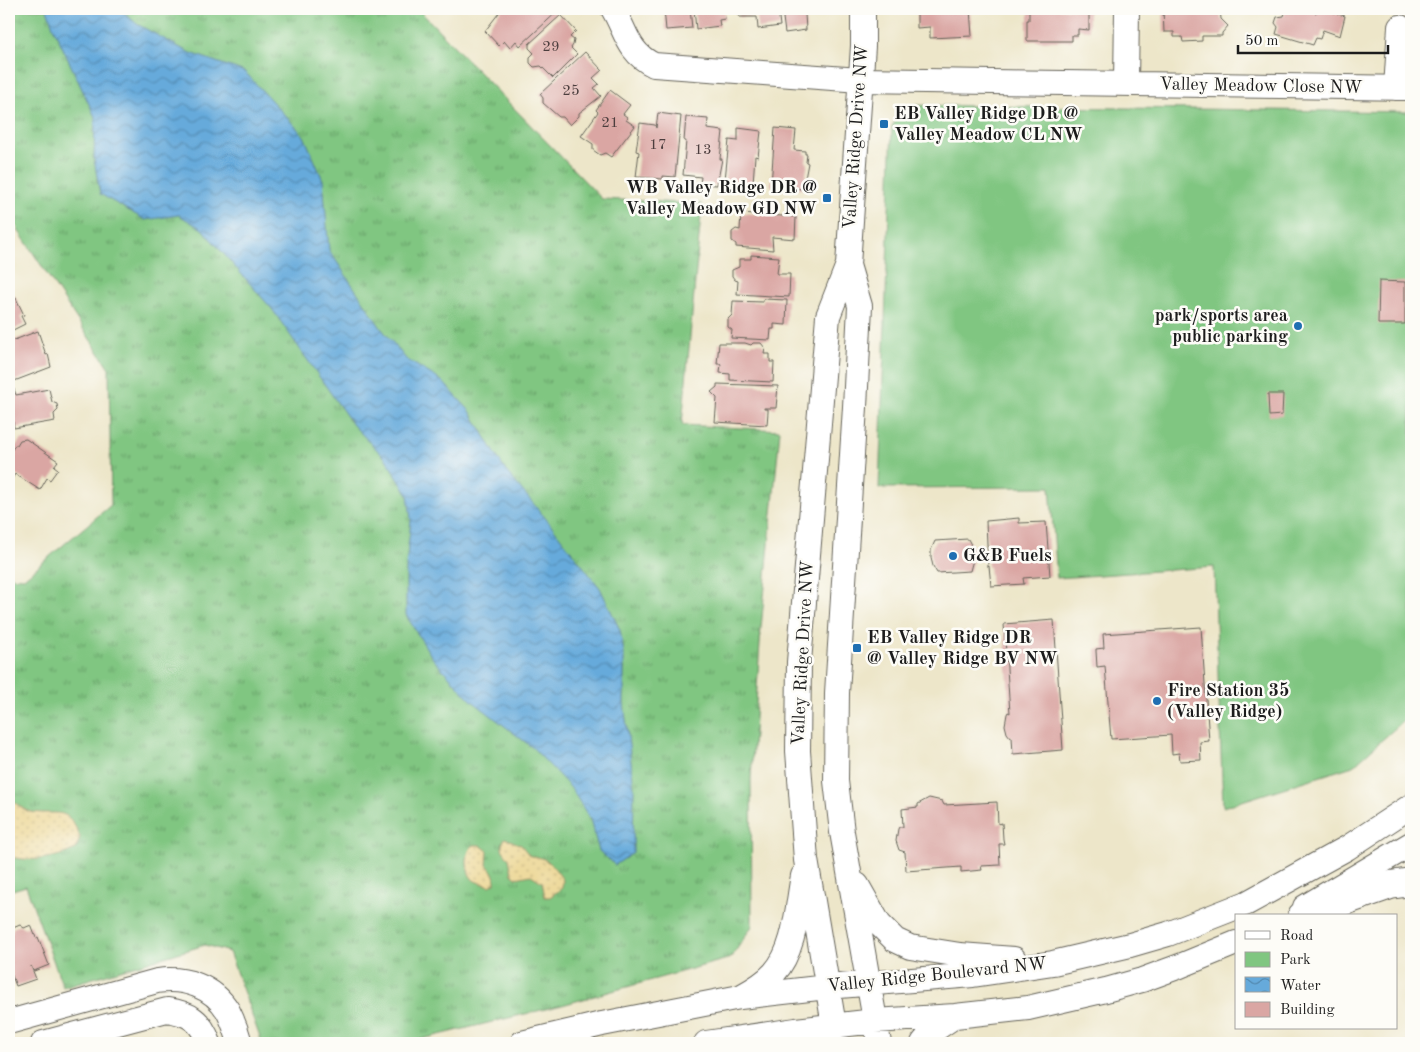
<svg xmlns="http://www.w3.org/2000/svg" width="1420" height="1052" font-family="'Old Standard TT',serif">
<style>
.grass{fill:url(#grass-tufts);stroke:#4e714e}
.sand{fill:url(#sand-dots);stroke:#857b5d}
.park{fill:#80c681;stroke:#4e714e}
.water{fill:url(#water-waves);stroke:#41637c}
.building{fill:#daa6a3}
.lines{fill:none;stroke-linecap:round;stroke-linejoin:round}
.minor-casing{stroke:#656359;stroke-width:26}
.highway-casing{stroke:#656359;stroke-width:30}
.minor{stroke:#fff;stroke-width:24}
.highway{stroke:#fff;stroke-width:28}
.poi-dot{fill:#1f6fb2;stroke:#fdfcf7;stroke-width:2}
.labels{text-anchor:middle;dominant-baseline:central;stroke-width:5;stroke-linejoin:round;paint-order:stroke}
.number-label{font-size:15px;fill:#4c3e3e}
.street-label{font-size:18px;fill:#1c1c1c;stroke:#fdfcf7}
.poi-label{font-size:18px;font-weight:bold;fill:#1c1c1c;stroke:#fdfcf7;text-anchor:start}
</style>
<defs>
<pattern id="grass-tufts" width="24" height="20" patternUnits="userSpaceOnUse" patternTransform="scale(1.25)"><rect width="24" height="20" fill="#80c681"/><path d="M3 7l-1-3M5 7V3M7 7l1-3M15 17l-1-3M17 17v-4M19 17l1-3" fill="none" stroke="#68a069"/></pattern>
<pattern id="sand-dots" width="8" height="8" patternUnits="userSpaceOnUse" patternTransform="scale(1.25)"><rect width="8" height="8" fill="#eeda9e"/><path d="M2 2h.1M6 6h.1" fill="none" stroke="#ccba88" stroke-width="1.8" stroke-linecap="round"/></pattern>
<pattern id="water-waves" width="16" height="10" patternUnits="userSpaceOnUse" patternTransform="scale(1.25)"><rect width="16" height="10" fill="#66aadb"/><path d="M0 5q4-4 8 0t8 0" fill="none" stroke="#538ab1"/></pattern>
</defs>
<rect width="100%" height="100%" fill="#fdfcf7"/>
<filter id="ink" filterUnits="userSpaceOnUse"><feTurbulence type="fractalNoise" baseFrequency=".02" numOctaves="2"/><feDisplacementMap in="SourceGraphic" scale="10" xChannelSelector="R" yChannelSelector="G"/><feConvolveMatrix kernelMatrix="1 2 1 2 8 2 1 2 1" color-interpolation-filters="sRGB"/></filter>
<filter id="wash" filterUnits="userSpaceOnUse"><feTurbulence type="fractalNoise" baseFrequency=".0096" numOctaves="4" result="noise"/><feDisplacementMap in="SourceGraphic" scale="20" xChannelSelector="R" yChannelSelector="G"/><feGaussianBlur stdDeviation="1.12" result="paint"/><feColorMatrix in="noise" values="0 0 0 0 0 0 0 0 0 0 0 0 0 0 0 0 0 1.4 0 .05"/><feComposite in="paint" operator="in"/></filter>
<g filter="url(#wash)">
<rect width="100%" height="100%" fill="#ede6c9"/>
<path class="grass" d="M9 9H418L602 199 702 204 682 425 780 430 761 628 751 778 752 926 731 958 562 1005 406 1043H262L229 952 205 945 63 987 26 886 9 891V577L24 578 111 505 109 368 20 233 9 211Z"/>
<path class="sand" d="M9 797C15 803 24 811 32 812 59 816 67 804 80 837L76 849C54 859 33 862 9 857Z
M505 838 521 845 530 856C547 856 554 867 563 880L562 888 550 897H545L542 882 531 875 516 878 512 873 509 859 502 849V844Z
M474 845H480L488 851 487 865C492 870 495 875 495 883L490 886C485 884 479 883 475 881 465 875 464 851 474 845Z"/>
<path class="park" d="M907 105 1411 112V714L1353 766 1223 807 1214 567 1057 578 1050 487 879 488 892 126Z"/>
<path class="water" d="M47 9H120L137 24 188 52 245 72 304 136 323 180 329 250 381 328 406 359 442 381 470 411 505 470 547 520 600 588 620 630 624 653V703L634 787 633 853 615 865 599 851 590 819 571 788 533 748 471 700 433 659 406 615V566L411 520 408 495 386 459 353 425 272 309 202 229 179 215 145 220 100 194 94 159 95 117 53 27Z"/>
<g id="blocks">
<path class="building" d="M502 9H560L520 46 516 41 510 48 504 41 499 46 485 31Z
M664 9H690L692 28 666 30Z
M694 9H731V11H724L725 19 719 20 720 26 696 29Z
M738 9H778L780 26 758 29 757 17H739Z
M788 9H812L809 14H805L806 30 785 33 782 10Z
M917 9H970L972 36 930 38V27L917 28Z
M1029 9H1089V30L1078 29V35H1072V41H1027V20H1029Z
M1220 9 1221 19 1228 26 1222 33V36H1202V41L1183 42 1182 37H1174V32H1164L1163 10Z
M1286 9H1303L1316 13 1317 9H1321L1345 16 1340 36 1323 30 1320 39 1316 38 1313 45 1276 34 1278 27 1275 23 1277 17 1284 16Z
M561 15 576 31 570 37 574 40 573 45 571 48 577 54 553 78 541 66 534 67 530 63V57L534 53 529 48V44Z
M585 52 602 70 593 78 599 84 594 88 601 96 579 113V116L570 125 563 117H559L543 103V98L540 94Z
M610 90 630 105 623 114 627 117 626 120 635 126 611 157 605 153 600 155 593 150V144L581 136 598 112 596 110Z
M658 113 681 116 675 177 663 176V179L636 177 639 152 636 151 640 123 655 125 656 128Z
M686 117 708 119 707 129 723 131 720 159H722L717 185 700 184 701 177 683 175 686 141H684Z
M738 128 761 131 758 157 755 156 753 183H751L749 189 743 188 741 182 725 180 729 140 738 141Z
M775 128 796 130 794 150 805 151V154H807L806 162 808 163 803 189 771 186Z
M741 213 796 217 795 239 772 237 773 250 736 247V244L732 241V232L736 229 740 230Z
M751 255 779 257 777 274H790L789 297 737 294 738 281 735 280 732 276V270L739 267V259H751Z
M1379 281 1405 282V324H1378Z
M9 290 12 297 15 296 24 315 21 316 25 324 9 332Z
M763 299 787 300 786 325 774 324V329H771L770 340 731 338 732 330 728 327V319L732 315 733 301 763 302Z
M38 331 46 355 48 354 51 367 9 383V342Z
M719 343H745L751 345 753 343H761L765 348 764 354H770V362H774L773 382 730 380V374L720 373 721 364H717Z
M717 384 778 386 776 408H764V409H768V412L767 425 715 422 717 398 711 392 717 387Z
M14 389 16 395 49 389 52 402 57 404 58 410 54 414 55 421 14 428 12 413 9 414V390Z
M1268 394H1283L1282 415 1269 416Z
M26 439 58 461 54 466 58 469 50 480 47 478 40 490 15 474 12 479 9 477V449L11 451 15 445H17L20 440Z
M1019 518V523L1046 522 1050 576 1023 578 1024 584 991 586 989 566 988 567 986 521Z
M968 539 973 549 974 556 970 571 937 573 933 566 931 558V550L935 541Z
M1054 620 1063 750 1013 754 1012 737H1010L1007 733 1005 725 1007 714 1008 712 1010 713 1004 624Z
M1201 627 1209 741 1200 742 1201 760 1180 761 1179 753 1172 754 1171 735 1111 739 1105 666 1097 667 1096 651V649L1104 648 1103 634Z
M929 798 942 801 944 805 997 802 998 824 1002 823 1003 839 1004 844H999L1000 865 981 866 982 870 961 872V867L906 871 905 852 899 850 896 841 898 829 899 827H903L902 809 918 807V804Z
M20 925 24 928 31 925 36 938 38 937 49 965 34 971 31 966 36 979 16 986 9 968V934L12 933 13 928Z"/>
</g>
</g>
<g filter="url(#ink)">
<use href="#blocks" fill-opacity="0" stroke="#656359" stroke-width="1"/>
<g class="lines">
<g class="minor-casing">
<path id="minor" d="M613 9C626 31 628 53 654 65L860 80 1411 88
M1126 84 1127 9
M1396 88 1400 27
M848 265 860 306 855 407 837 693 836 781 842 832 879 1043
M857 885 879 924 895 940 910 947 960 955 1014 959
M1305 907 1411 844
M742 996C753 990 765 983 774 973 796 949 797 907 803 876
M9 1022 157 981C184 977 213 986 228 1011 233 1021 237 1032 240 1043
M43 1043 167 1010C190 1013 201 1021 209 1043
M522 1043 602 1024 740 997 827 987 973 975 1053 963 1130 945 1168 934 1247 903 1347 848 1411 806
M706 1043 796 1030 875 1021 955 1016 1028 1008 1106 990 1142 980 1180 966 1236 943
M837 1043 806 860 798 751 799 662 828 316 848 265 863 46V9
M923 1043 934 1030 955 1016"/>
</g>
<g class="highway-casing">
<path id="highway" d="M1302 916 1390 885 1411 882"/>
</g>
<use href="#minor" class="minor"/>
<use href="#highway" class="highway"/>
</g>
</g>
<g class="poi-dot">
<rect x="879" y="119" width="10" height="10" rx="2.5"/>
<rect x="822" y="193" width="10" height="10" rx="2.5"/>
<circle cx="1298" cy="326" r="5"/>
<circle cx="953" cy="556" r="5"/>
<rect x="852" y="643" width="10" height="10" rx="2.5"/>
<circle cx="1157" cy="701" r="5"/>
</g>
<g class="labels">
<g class="number-label">
<text x="551" y="47">29</text>
<text x="571" y="91">25</text>
<text x="610" y="123">21</text>
<text x="658" y="145">17</text>
<text x="703" y="150">13</text>
</g>
<g class="street-label">
<text transform="translate(1261 86) rotate(1)">Valley Meadow Close NW</text>
<text transform="translate(856 137) rotate(-86)">Valley Ridge Drive NW</text>
<text transform="translate(803 653) rotate(-87)">Valley Ridge Drive NW</text>
<text transform="translate(937 975) rotate(-6)">Valley Ridge Boulevard NW</text>
</g>
<g class="poi-label">
<text x="894" y="114">EB Valley Ridge DR @<tspan x="894" dy="21">Valley Meadow CL NW</tspan></text>
<text x="817" y="188" text-anchor="end">WB Valley Ridge DR @<tspan x="817" dy="21">Valley Meadow GD NW</tspan></text>
<text x="1288" y="316" text-anchor="end">park/sports area<tspan x="1288" dy="21">public parking</tspan></text>
<text x="963" y="556">G&amp;B Fuels</text>
<text x="867" y="638">EB Valley Ridge DR<tspan x="867" dy="21">@ Valley Ridge BV NW</tspan></text>
<text x="1167" y="691">Fire Station 35<tspan x="1167" dy="21">(Valley Ridge)</tspan></text>
</g>
</g>
<rect width="1420" height="1052" fill="none" stroke="#fdfcf7" stroke-width="30"/>
<rect x="1235" y="914" width="162" height="115" fill="#fdfcf7" stroke="#a3a29f"/>
<rect x="1245" y="931" width="25" height="8" fill="#ffffff" stroke="#a3a29f"/>
<text x="1280" y="940" font-size="15" fill="#1c1c1c">Road</text>
<rect x="1245" y="952" width="25" height="15" fill="#80c681" stroke="#a3a29f"/>
<text x="1280" y="964" font-size="15" fill="#1c1c1c">Park</text>
<rect x="1245" y="977" width="25" height="15" fill="url(#water-waves)" stroke="#a3a29f"/>
<text x="1280" y="990" font-size="15" fill="#1c1c1c">Water</text>
<rect x="1245" y="1002" width="25" height="15" fill="#daa6a3" stroke="#a3a29f"/>
<text x="1280" y="1014" font-size="15" fill="#1c1c1c">Building</text>
<path d="M1238 45v8h150v-8" fill="none" stroke="#1c1c1c" stroke-width="2.5"/>
<text x="1245" y="45" font-size="15" fill="#1c1c1c" stroke="#fdfcf7" stroke-width="4" paint-order="stroke">50 m</text>
</svg>
